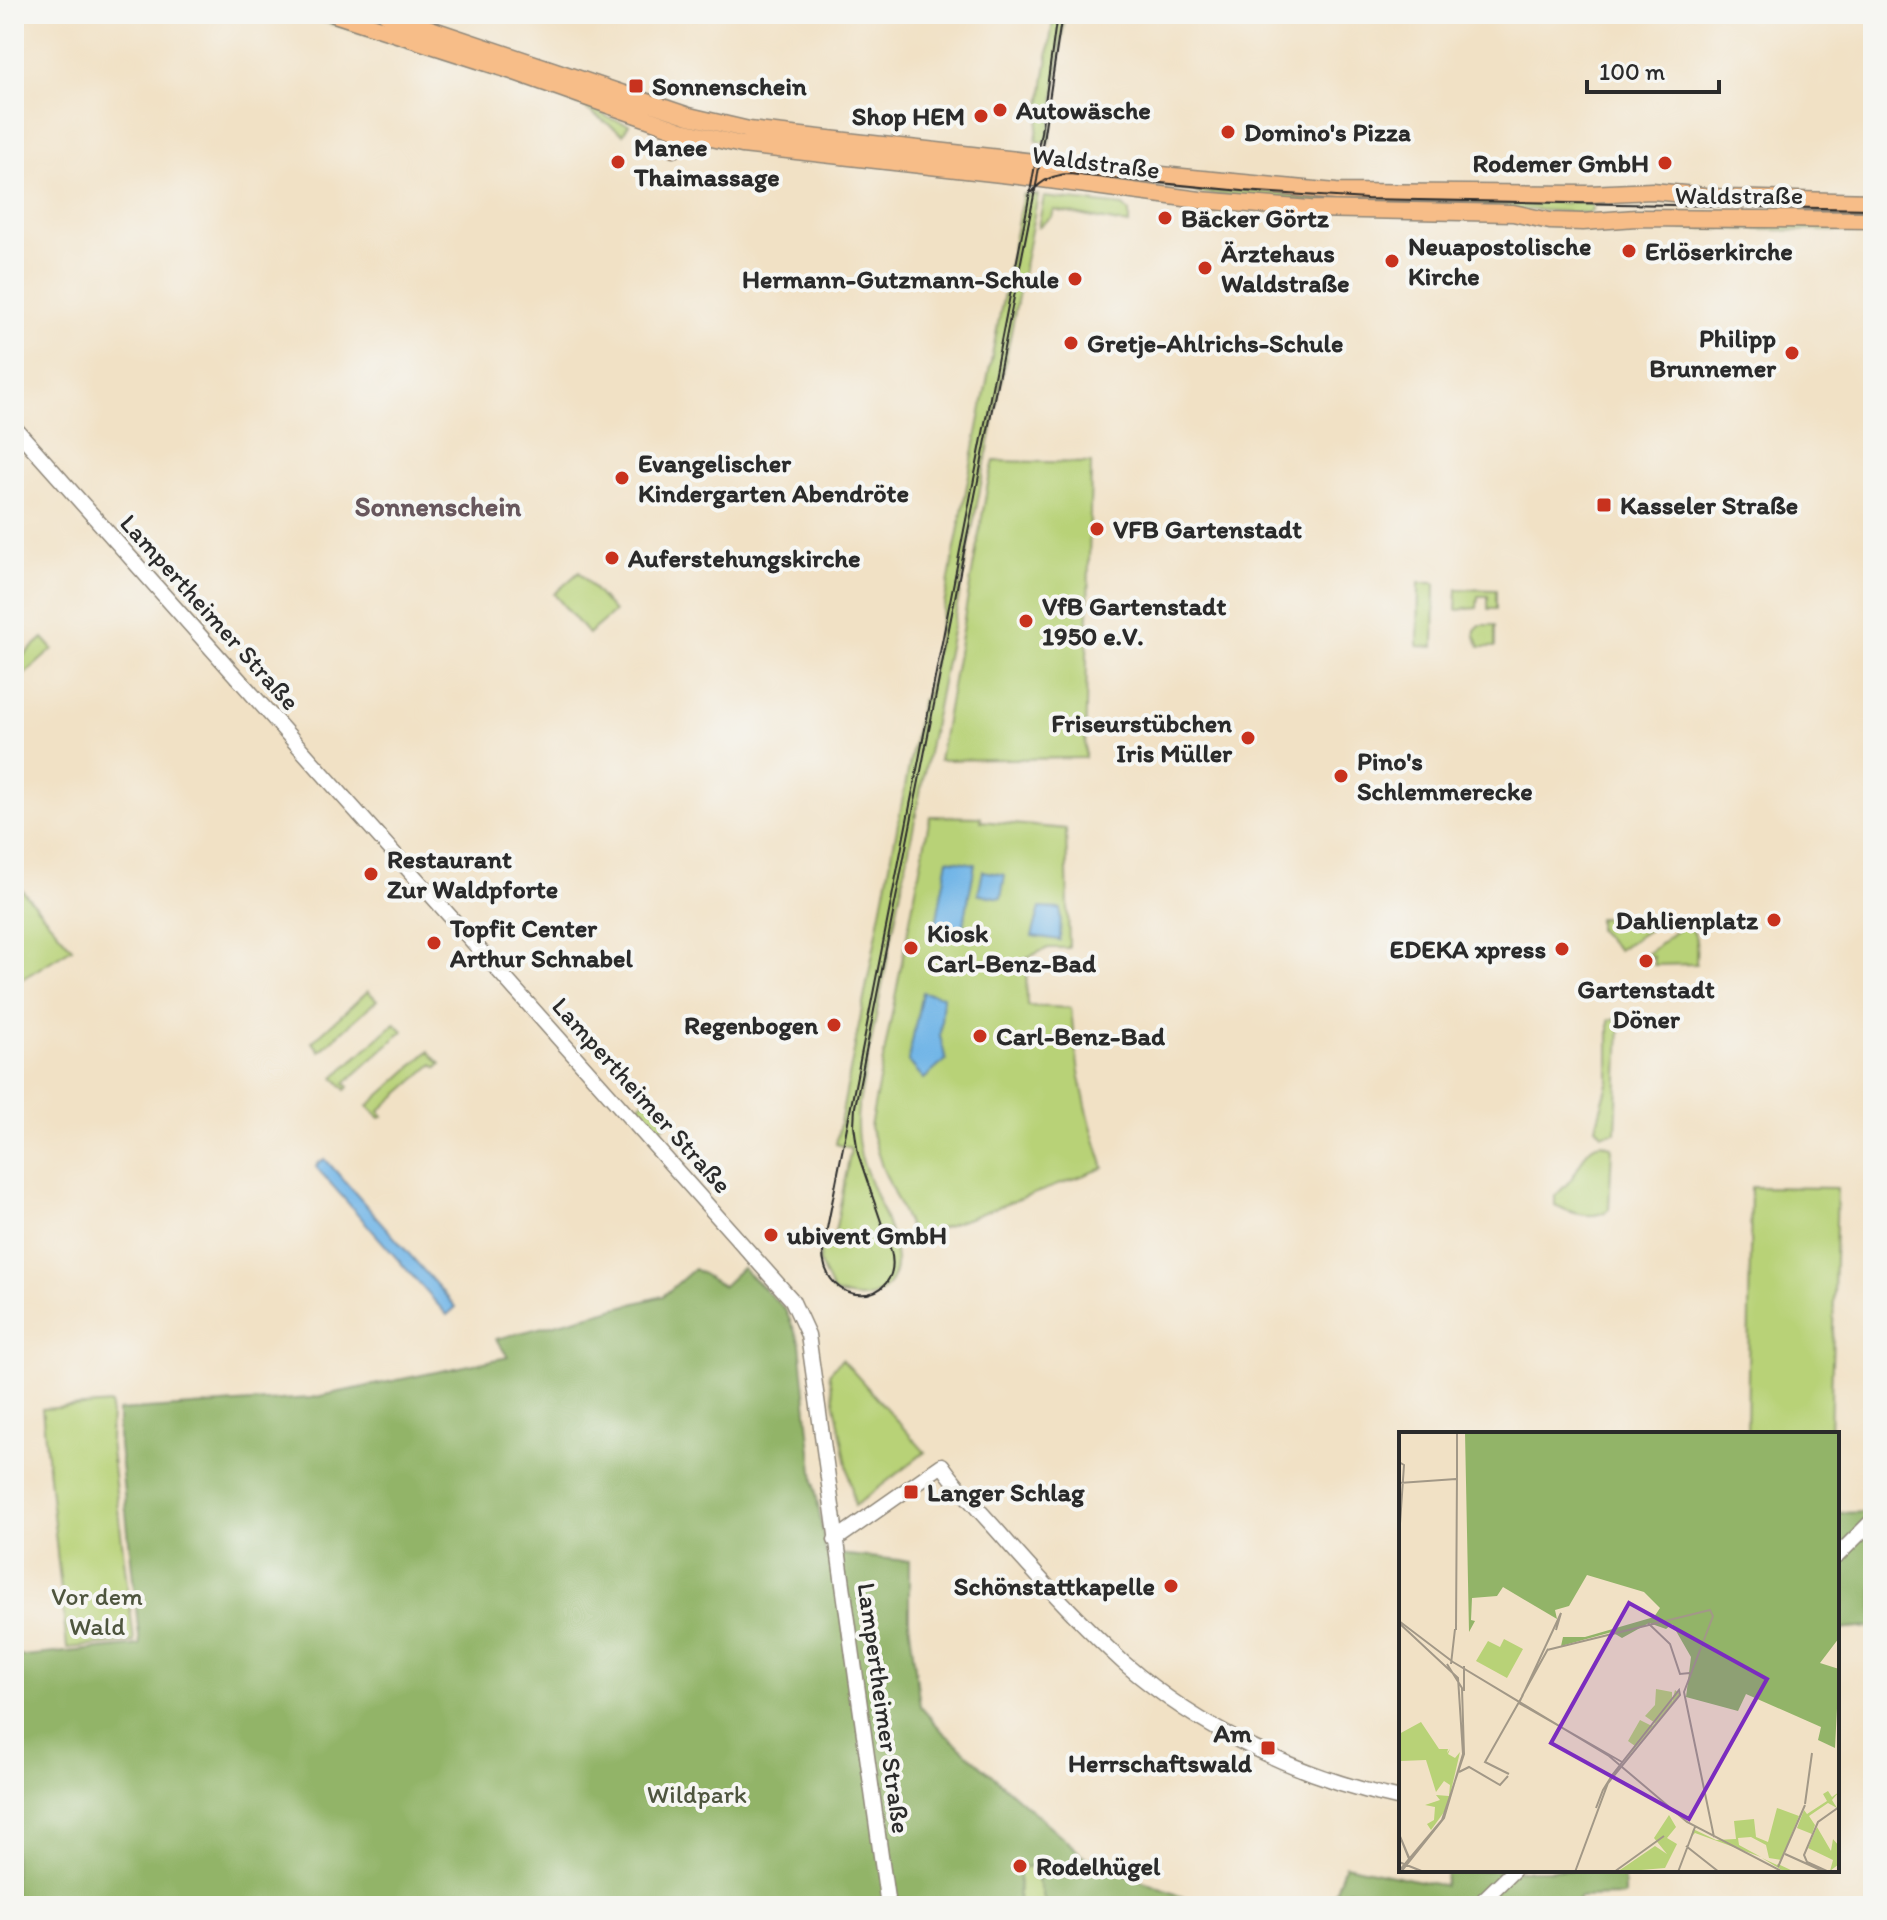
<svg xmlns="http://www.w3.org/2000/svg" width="1887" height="1920" font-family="Itim,sans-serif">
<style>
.green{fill:#b8d277;stroke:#727e51;stroke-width:2}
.forest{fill:#92b468;stroke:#5e704a;stroke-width:2}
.water{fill:#71b5e7;stroke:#4e7089;stroke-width:2}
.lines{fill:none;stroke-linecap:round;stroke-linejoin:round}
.minor-casing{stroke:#8e8678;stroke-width:17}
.major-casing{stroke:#8e8678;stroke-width:19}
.minor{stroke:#fff;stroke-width:14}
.major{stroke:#f7bd88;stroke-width:16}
.tram{stroke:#2b2b2b;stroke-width:2}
.poi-dot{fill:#c8321e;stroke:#f6f6f2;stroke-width:3}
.labels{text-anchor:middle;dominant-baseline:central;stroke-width:8;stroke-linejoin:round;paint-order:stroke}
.poi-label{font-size:26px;font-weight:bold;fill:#2b2b2b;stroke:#f6f6f2;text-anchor:start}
.street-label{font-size:26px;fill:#2b2b2b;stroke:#f6f6f2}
.park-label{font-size:26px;fill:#4e553e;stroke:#f6f6f2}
.neighbourhood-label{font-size:28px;font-weight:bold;fill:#68575d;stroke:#f6f6f2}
.inset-road{fill:none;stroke:#a29887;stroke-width:2}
.view{fill:#7b2cbf;fill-opacity:0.15;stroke:#7b2cbf;stroke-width:4}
.inset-edge{fill:none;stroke:#2b2b2b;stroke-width:4}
</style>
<rect width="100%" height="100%" fill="#f6f6f2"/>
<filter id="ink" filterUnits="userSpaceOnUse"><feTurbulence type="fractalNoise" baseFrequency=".0125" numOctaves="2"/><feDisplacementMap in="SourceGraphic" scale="16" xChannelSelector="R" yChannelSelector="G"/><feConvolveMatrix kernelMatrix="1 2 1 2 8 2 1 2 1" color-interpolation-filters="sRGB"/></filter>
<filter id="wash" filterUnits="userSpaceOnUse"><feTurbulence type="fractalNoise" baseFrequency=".006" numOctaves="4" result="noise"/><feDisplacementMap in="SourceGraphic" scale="32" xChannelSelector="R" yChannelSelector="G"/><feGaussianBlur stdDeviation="1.8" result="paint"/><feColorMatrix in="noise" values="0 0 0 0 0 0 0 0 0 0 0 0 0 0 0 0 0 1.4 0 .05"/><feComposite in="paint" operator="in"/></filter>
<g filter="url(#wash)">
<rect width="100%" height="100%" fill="#f1e1c5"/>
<path class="green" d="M298 14H314L331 18 582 102 611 119 629 124 623 134 580 105 421 50Z
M1054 14H1065L1049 143 1036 141Z
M1206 182 1567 203 1568 201 1592 200V210L1588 213 1538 210 1337 204 1197 193Z
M1023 194 1038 195 858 1108C856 1124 857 1140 861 1156 870 1185 895 1234 896 1261 897 1273 890 1286 880 1293 864 1302 849 1298 833 1292L819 1262 821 1246 832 1248 851 1148 836 1144 922 699H926Z
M1044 197 1123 206 1129 212V225L1054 210 1052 217 1038 227Z
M1657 224 1873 226V232L1672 228Z
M994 461 1091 463 1085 758 939 760 988 483Z
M579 572 614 612 588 634 554 594Z
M1419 583H1435L1434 647 1418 646Z
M1457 589 1496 590V609H1488V596H1478L1477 608 1456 610Z
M1480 625H1495V647H1480L1475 636V630Z
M43 638 53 649 14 684V664Z
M930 816 981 817V821L1066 829 1069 948H1048L1026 958 1027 1006 1071 1008C1076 1067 1085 1111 1104 1168L914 1238 882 1167 870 1127Z
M14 881 72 948 14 984Z
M1598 918 1653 919V927L1618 950 1598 930Z
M1685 924C1700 931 1696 950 1696 964L1654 965 1653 956H1649L1648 953Z
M368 991 377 1000 320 1051 312 1042Z
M1615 1018 1620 1024 1616 1132 1602 1134 1596 1127 1609 1080V1020Z
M395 1023 403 1031 345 1083 349 1087 346 1090 334 1077Z
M429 1051 441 1064 437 1068 433 1064 379 1111 383 1116 380 1118 368 1106Z
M650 1095 653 1098 650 1102 656 1108 661 1103 671 1115 670 1120 657 1132 636 1108Z
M1602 1143 1612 1147 1609 1209C1595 1221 1570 1213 1555 1205V1196C1561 1190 1568 1184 1573 1176 1582 1164 1585 1144 1602 1143Z
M1751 1187 1837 1188 1830 1434H1747Z
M842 1359 925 1452 855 1506 829 1373Z
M111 1404 110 1442 134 1642 67 1648 42 1409Z
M1032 1866 1047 1906H1018L1019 1868Z"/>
<path class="forest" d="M742 1268 785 1309 800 1343 814 1481 826 1553 909 1561V1621L920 1706 943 1732 1085 1857 1204 1906H1047L1031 1866 1019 1868 1018 1906H907L905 1899 888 1900V1906H14V1657L140 1645 118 1436V1411L311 1398 508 1357 496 1339 663 1296 694 1269 723 1286Z
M1873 1512V1627L1837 1630V1513Z
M1345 1865 1444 1886 1447 1870H1624V1896L1579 1897 1578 1906H1369L1371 1900 1348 1890 1341 1906H1330Z"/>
<path class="water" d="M948 859 975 864 963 929 936 924Z
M983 871 1005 875 1001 898 978 894Z
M1040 908 1061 909 1060 940 1032 936Z
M922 992 943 996 940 1036 946 1060 924 1079 908 1061Z
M325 1159 456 1307 447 1315 316 1167 319 1162Z"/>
</g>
<g filter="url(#ink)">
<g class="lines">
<g class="minor-casing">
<path id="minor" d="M14 427 792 1300 808 1335 888 1906
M835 1540 942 1465C961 1493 987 1518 1009 1544 1046 1586 1083 1626 1124 1663 1200 1730 1302 1778 1401 1799
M1837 1556 1873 1520
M1477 1906 1514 1870"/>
</g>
<g class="major-casing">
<path id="major" d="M334 14 509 70 682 131 742 145 1019 176 1200 200 1310 209 1513 213 1550 221 1583 222 1636 218 1873 220
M386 14 689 116 749 130 1079 167 1336 192 1589 194 1652 191 1727 198 1873 202
M673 149 702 137"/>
</g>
<use href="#minor" class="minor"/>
<use href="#major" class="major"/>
<path class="tram" d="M1057 14 1041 132 1027 209 823 1249C821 1311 905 1307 891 1251L858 1154 854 1125 855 1107 1037 180 1062 14
M1032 192C1042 180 1053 175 1069 174L1243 191 1367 199 1873 209"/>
</g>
</g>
<g class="poi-dot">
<rect x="628" y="78" width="16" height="16" rx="4"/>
<circle cx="1000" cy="110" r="8"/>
<circle cx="981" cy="116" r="8"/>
<circle cx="1228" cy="132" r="8"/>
<circle cx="618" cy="162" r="8"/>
<circle cx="1665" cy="163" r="8"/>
<circle cx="1165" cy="218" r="8"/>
<circle cx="1629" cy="251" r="8"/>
<circle cx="1392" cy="261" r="8"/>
<circle cx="1205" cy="268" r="8"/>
<circle cx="1075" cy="279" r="8"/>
<circle cx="1071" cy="343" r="8"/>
<circle cx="1792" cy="353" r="8"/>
<circle cx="622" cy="478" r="8"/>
<rect x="1596" y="497" width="16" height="16" rx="4"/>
<circle cx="1097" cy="529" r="8"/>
<circle cx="612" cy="558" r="8"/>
<circle cx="1026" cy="621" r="8"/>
<circle cx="1248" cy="738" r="8"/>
<circle cx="1341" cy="776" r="8"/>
<circle cx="371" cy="874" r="8"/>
<circle cx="1774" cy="920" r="8"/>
<circle cx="434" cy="943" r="8"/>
<circle cx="911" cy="948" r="8"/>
<circle cx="1562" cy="949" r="8"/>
<circle cx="1646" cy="961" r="8"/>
<circle cx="834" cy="1025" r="8"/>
<circle cx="980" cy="1036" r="8"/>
<circle cx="771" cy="1235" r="8"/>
<rect x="903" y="1484" width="16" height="16" rx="4"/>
<circle cx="1171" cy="1586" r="8"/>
<rect x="1260" y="1740" width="16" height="16" rx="4"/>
<circle cx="1020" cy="1866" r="8"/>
</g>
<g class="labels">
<g class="poi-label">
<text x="652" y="86">Sonnenschein</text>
<text x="1016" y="110">Autowäsche</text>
<text x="965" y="116" text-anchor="end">Shop HEM</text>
<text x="1244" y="132">Domino's Pizza</text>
<text x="634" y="147">Manee<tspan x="634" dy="30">Thaimassage</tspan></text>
<text x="1649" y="163" text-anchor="end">Rodemer GmbH</text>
<text x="1181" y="218">Bäcker Görtz</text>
<text x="1408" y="246">Neuapostolische<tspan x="1408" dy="30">Kirche</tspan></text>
<text x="1645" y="251">Erlöserkirche</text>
<text x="1221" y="253">Ärztehaus<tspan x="1221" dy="30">Waldstraße</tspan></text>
<text x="1059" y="279" text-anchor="end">Hermann-Gutzmann-Schule</text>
<text x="1776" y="338" text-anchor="end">Philipp<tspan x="1776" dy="30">Brunnemer</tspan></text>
<text x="1087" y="343">Gretje-Ahlrichs-Schule</text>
<text x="638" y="463">Evangelischer<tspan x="638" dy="30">Kindergarten Abendröte</tspan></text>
<text x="1620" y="505">Kasseler Straße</text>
<text x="1113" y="529">VFB Gartenstadt</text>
<text x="628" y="558">Auferstehungskirche</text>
<text x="1042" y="606">VfB Gartenstadt<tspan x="1042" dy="30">1950 e.V.</tspan></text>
<text x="1232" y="723" text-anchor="end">Friseurstübchen<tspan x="1232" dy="30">Iris Müller</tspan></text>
<text x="1357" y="761">Pino's<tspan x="1357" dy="30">Schlemmerecke</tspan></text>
<text x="387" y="859">Restaurant<tspan x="387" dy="30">Zur Waldpforte</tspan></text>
<text x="1758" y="920" text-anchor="end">Dahlienplatz</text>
<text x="450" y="928">Topfit Center<tspan x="450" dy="30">Arthur Schnabel</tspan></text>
<text x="927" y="933">Kiosk<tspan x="927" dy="30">Carl-Benz-Bad</tspan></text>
<text x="1546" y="949" text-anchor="end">EDEKA xpress</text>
<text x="1646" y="989" text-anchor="middle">Gartenstadt<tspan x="1646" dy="30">Döner</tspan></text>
<text x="818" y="1025" text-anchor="end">Regenbogen</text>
<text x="996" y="1036">Carl-Benz-Bad</text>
<text x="787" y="1235">ubivent GmbH</text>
<text x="927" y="1492">Langer Schlag</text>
<text x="1155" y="1586" text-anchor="end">Schönstattkapelle</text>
<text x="1252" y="1733" text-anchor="end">Am<tspan x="1252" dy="30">Herrschaftswald</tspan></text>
<text x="1036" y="1866">Rodelhügel</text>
</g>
<g class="street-label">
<text transform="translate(1096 162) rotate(7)">Waldstraße</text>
<text x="1739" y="195">Waldstraße</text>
<text transform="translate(210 612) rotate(48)">Lampertheimer Straße</text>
<text transform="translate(642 1095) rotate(48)">Lampertheimer Straße</text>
<text transform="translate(884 1708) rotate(82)">Lampertheimer Straße</text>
</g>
<g class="park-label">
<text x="97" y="1596">Vor dem<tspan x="97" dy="30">Wald</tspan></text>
<text x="697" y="1794">Wildpark</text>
</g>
<g class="neighbourhood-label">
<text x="438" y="506">Sonnenschein</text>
</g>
</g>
<g transform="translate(1399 1432)">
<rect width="440" height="440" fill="#f1e1c5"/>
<path d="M105 207 124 217 108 246 77 229 89 209 101 215ZM257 257 273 260V270L276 258 281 262 223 332 236 314 229 309 241 288 253 294 256 291 246 284 256 273ZM22 290 40 317H49L48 321 51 317 49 322 56 326 61 320 48 376 32 398 28 392 35 388 36 375 26 373 41 368 37 363 50 364 51 353 45 349 37 360 27 328 2 329 0 323V302ZM429 359 433 365 440 360 433 368 438 376 429 371 410 384 416 393 413 402 398 396 405 378 408 382 428 369 424 362ZM378 376 400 384 384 423 379 432 396 440H386L363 426 378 433 382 428 370 426 367 413 352 405 339 406 340 413 362 425 296 401 292 405 294 397 317 408 337 407 335 389 355 387 357 405 369 410ZM270 383 277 395 268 406 278 412 266 436 218 440 256 414 268 422 255 406ZM418 395 432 419 434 407 440 414V432L431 439 434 428 409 416Z" fill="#b8d277"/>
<path d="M66 0H440V206L421 231 440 237 436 316 419 308 422 295 347 262 339 279 287 265 292 225 273 192 267 197 250 191 223 206 213 200 162 214 164 205H186L255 185 261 176 245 160 188 143 170 174 156 178 158 187 104 155 98 164 73 166 72 188 76 189 70 200Z" fill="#92b468"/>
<path class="inset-road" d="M0 30 5 33 0 106M58 45V0M0 51 57 47M0 189 54 230 210 324 288 390 384 440M0 191 59 246 64 322 45 386 2 440M249 191 271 212 281 242 291 241M57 198 58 42M157 198 162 181 120 271 223 330M148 218 311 178 314 184 285 260 315 405M52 232 56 197M65 234V259M123 264 149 217M60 340 70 335 101 353 109 344M110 342 86 330 124 263M406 372 413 321M0 402 11 428M0 402 10 427 3 438M287 414 320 440M386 422 426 440M0 430 25 440M379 435 406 373M0 439 43 388 65 322 63 256 48 232M176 440 209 351 281 263 280 258 214 342 204 358 197 376M215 440 265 404M279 440 296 395M430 440 408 430 405 423 419 390 440 375"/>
<path class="view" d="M230 171 368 247 290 387 152 311Z"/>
<rect width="440" height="440" class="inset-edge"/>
</g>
<rect width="1887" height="1920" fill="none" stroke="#f6f6f2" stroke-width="48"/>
<path d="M1587 80v12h132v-12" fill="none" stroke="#2b2b2b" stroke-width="4"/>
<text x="1599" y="80" font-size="24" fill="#2b2b2b" stroke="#f6f6f2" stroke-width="6" paint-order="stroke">100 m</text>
</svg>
